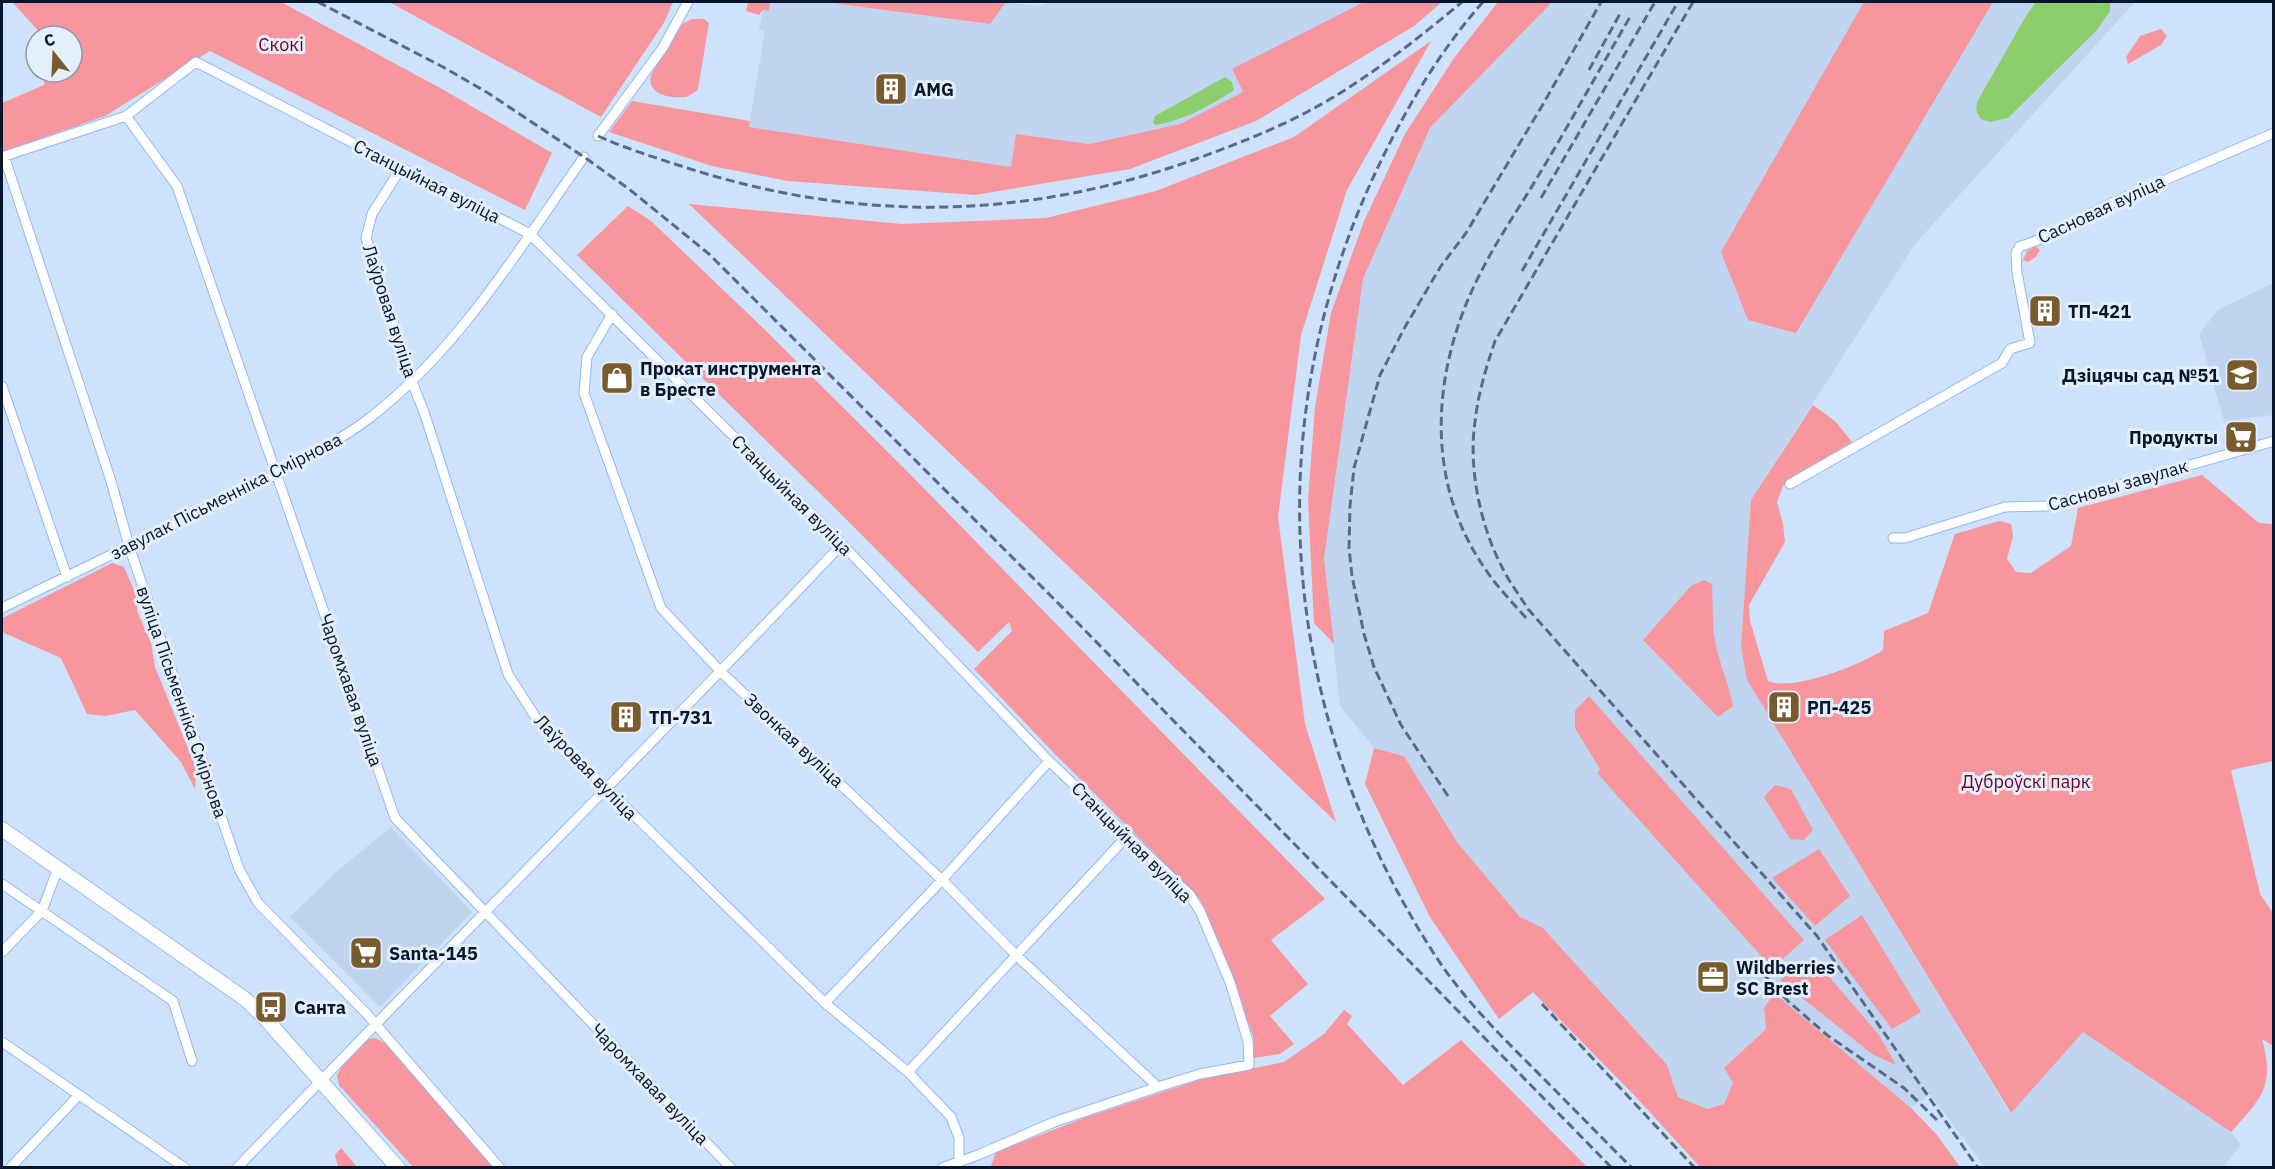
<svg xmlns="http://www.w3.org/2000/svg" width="2275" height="1169" font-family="'IBM Plex Sans',sans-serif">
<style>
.built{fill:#bfd4ef}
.green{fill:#f7969c}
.water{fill:#8bce6b}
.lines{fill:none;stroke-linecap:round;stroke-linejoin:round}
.street-casing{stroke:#8bb9f7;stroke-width:11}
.secondary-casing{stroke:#8bb9f7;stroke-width:16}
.street{stroke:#fff;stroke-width:9}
.secondary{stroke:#fff;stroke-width:14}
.rail{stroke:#596b83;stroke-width:3;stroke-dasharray:9 4.5;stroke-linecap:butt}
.labels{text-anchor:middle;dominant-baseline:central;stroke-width:6;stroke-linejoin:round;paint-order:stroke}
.park-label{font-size:18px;fill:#740020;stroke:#e5eefb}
.poi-label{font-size:18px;font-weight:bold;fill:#06172d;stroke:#e5eefb;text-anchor:start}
.street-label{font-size:18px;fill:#06172d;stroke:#e5eefb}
</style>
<rect width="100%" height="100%" fill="#cfe2fc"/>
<path class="built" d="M770 2H824L989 24 1006 2 1039 6 1052 2H1364L1232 70 1243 92 1180 124 1089 144 1016 134 1011 167 749 127 765 32 759 30 763 10 768 11Z
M1552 2H2135L1915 244 1751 500 1741 646 1747 680 2010 1113 2083 1032 2231 1132 2241 1145 2223 1167H1985L1930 1094 1911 1108 1774 993 1764 1008 1766 1029 1724 1068 1733 1083 1724 1104 1707 1109 1678 1097 1667 1065 1543 928 1520 917 1457 842 1404 756 1374 748 1340 706 1324 559 1363 279 1430 128Z
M2273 283V415L2224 421 2199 334 2218 310Z
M391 827 472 912 380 1007 290 917 337 871Z"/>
<path class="green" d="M12 2H281L442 89 552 153 525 210 210 51 105 116 2 152V103L44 85 46 72H72V36H43Z
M389 2H673L665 21 601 117Z
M748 2H770L769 11 763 10 759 15 746 11Z
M824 2H1006L990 24Z
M1364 2H1442L1414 26 1256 121 1130 169 975 195 788 181 712 166 609 132 632 101 750 121 749 127 1011 167 1016 134 1089 144 1180 124 1243 92 1232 69Z
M1498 2H1552L1430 128 1363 279 1324 559 1334 644 1314 623 1308 500 1315 407 1331 313 1364 221 1405 134 1454 58Z
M1864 2H1993L1796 333 1748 320 1721 252Z
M692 19H704L709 23 698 89C695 92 690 96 685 97 669 99 644 93 652 73L682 24Z
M2161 29 2167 36 2161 45 2128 64 2126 57 2140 36Z
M1431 41 1347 190 1301 335 1278 517 1305 724 1336 822 689 204 902 224 1046 218 1156 191 1294 137Z
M628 206 651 221 761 326 903 467 1325 899 1271 940 1308 984 1270 1016 1294 1044 1280 1054 1254 1058 1253 1035 1199 898 1052 751 974 669 1012 631 1009 622 978 652 839 512 577 255Z
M2035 246 2040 250 2036 257 2028 262 2023 260 2027 251Z
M1813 405 1835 421 1852 442 1804 470 1783 486 1777 502 1783 524 1785 542 1749 605 1750 621 1768 681C1792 692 1861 665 1883 650L1884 631 1928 613 1955 534 1999 521 2011 524 2013 536 2007 559 2016 572 2031 573 2071 546 2078 508 2202 475 2259 523 2273 524V761L2231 770 2260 894 2273 913V1046L2262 1039C2275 1087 2262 1097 2231 1132L2083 1032 2011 1113 1747 680 1741 646 1751 500Z
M112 563 124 567 138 599 137 611 151 643 155 667 196 768 195 789 181 762 135 710 105 716 87 714 61 658 4 633 2 629 3 618Z
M1704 580 1712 584C1713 603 1712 623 1715 641 1719 663 1729 684 1733 706L1718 717 1643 640 1691 586Z
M1589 696 1804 940 1772 968 1597 773 1600 769 1575 728V711Z
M1374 748 1404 756 1457 842 1520 917 1543 928 1667 1065 1678 1097 1707 1109 1724 1104 1733 1083 1724 1068 1766 1029 1764 1008 1774 993 1911 1108 1937 1135 1960 1167H1700L1635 1096 1533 992 1499 1019 1430 917 1365 784Z
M1775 785 1791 789 1813 830 1804 840 1790 839 1764 797Z
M1819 849 1850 896 1815 926 1772 878Z
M1862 915 1921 1012 1892 1029 1825 940Z
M1813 958 1879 1035 1896 1065 1872 1054 1780 980Z
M1344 1010 1352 1016 1347 1024 1403 1085 1461 1040 1587 1167 988 1168 991 1166 996 1152 1084 1118 1202 1079 1284 1062 1324 1034Z
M375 1038 385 1043 493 1167H413L339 1085 337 1076 341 1067 368 1039Z
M341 1148 357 1167H338L335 1155Z"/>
<path class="water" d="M2036 2H2110V11L2097 30 2008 118 1990 122 1981 119 1976 110 1977 102 2026 16Z
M1225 77 1232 82 1234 90C1210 106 1184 120 1156 125L1153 123 1155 116Z"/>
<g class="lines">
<g class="street-casing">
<path id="street" d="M126 116 177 186 395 818 731 1168
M598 136 662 49 688 2
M4 156 111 481 129 546 239 869 258 903 365 1012 500 1168
M2 157 126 116 196 62 530 234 842 544 1049 761 1190 895 1200 911 1230 982 1248 1041 1249 1065 1200 1074 1158 1087 1054 1122 978 1155 942 1168
M401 168 372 214 366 238 412 382 424 412 508 674 538 721 825 1003 908 1072 951 1117 959 1138V1161
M612 314 587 357 584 393 661 608 721 672 942 880 1017 956 1158 1087
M2 386 67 577
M1790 484 2002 363 2010 349 2030 343 2017 272 2016 253 2019 247 2046 237 2107 205 2274 133
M1893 538H1905L2005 507 2046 506 2274 441
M2 608 277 474C307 457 339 441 367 420 459 350 518 250 584 157
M2 884 173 1001 192 1061
M2 952 42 911 58 868
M825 1003 942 880 1049 761
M2 1042 185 1168
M908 1072 1128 835
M10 1168 79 1095
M237 1168C437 958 643 755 842 544"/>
</g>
<g class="secondary-casing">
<path id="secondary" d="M2 829 245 999 263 1016 398 1168"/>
</g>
<use href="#street" class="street"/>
<use href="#secondary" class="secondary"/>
<path class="rail" d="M318 2 443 67 488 93 584 157 629 189 709 254 1067 612 1612 1168
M1483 2C1436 55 1401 117 1372 180 1256 434 1282 715 1431 949 1459 994 1497 1032 1534 1069 1567 1102 1599 1135 1632 1168
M1693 2 1495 341C1486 368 1478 394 1475 422 1468 469 1481 528 1503 569 1510 583 1520 596 1528 609L1817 936 1978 1168
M1589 70 1621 12
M598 136C625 148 653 157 681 166 856 223 1022 221 1196 159 1234 145 1271 131 1307 112 1361 84 1415 41 1462 2
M1541 198 1655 2
M1522 271 1678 2
M1526 618C1513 603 1499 589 1488 573 1421 480 1432 364 1483 268 1499 237 1519 208 1537 178 1569 125 1599 70 1630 17
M1448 796 1401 725 1374 667 1364 634 1352 576 1349 548 1350 506 1354 468 1380 375 1405 327 1441 266 1466 233 1542 106 1601 2
M1756 966 1788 1001 1827 1035 1904 1088 1940 1123
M1542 1004 1695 1168"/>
</g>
<defs>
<g id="building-square" transform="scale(1.725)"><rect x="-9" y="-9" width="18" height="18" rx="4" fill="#785b2f" stroke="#e5eefb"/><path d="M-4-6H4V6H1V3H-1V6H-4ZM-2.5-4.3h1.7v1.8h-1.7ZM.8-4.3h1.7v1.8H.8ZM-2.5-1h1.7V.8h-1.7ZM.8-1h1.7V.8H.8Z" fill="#fff"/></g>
<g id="school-square" transform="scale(1.725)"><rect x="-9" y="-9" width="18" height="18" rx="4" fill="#785b2f" stroke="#e5eefb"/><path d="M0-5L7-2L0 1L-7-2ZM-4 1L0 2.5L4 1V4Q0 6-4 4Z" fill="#fff"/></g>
<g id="shop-square" transform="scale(1.725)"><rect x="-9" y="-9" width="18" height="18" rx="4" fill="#785b2f" stroke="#e5eefb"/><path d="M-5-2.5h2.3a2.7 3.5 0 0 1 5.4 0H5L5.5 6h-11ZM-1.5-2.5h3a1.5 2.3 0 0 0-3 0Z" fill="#fff"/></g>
<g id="supermarket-square" transform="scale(1.725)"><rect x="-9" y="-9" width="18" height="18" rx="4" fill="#785b2f" stroke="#e5eefb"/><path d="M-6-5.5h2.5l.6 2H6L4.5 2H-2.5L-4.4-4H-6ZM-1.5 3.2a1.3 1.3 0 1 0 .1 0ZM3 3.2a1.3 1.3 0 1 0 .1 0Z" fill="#fff"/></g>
<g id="office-square" transform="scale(1.725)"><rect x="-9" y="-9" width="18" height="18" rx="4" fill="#785b2f" stroke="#e5eefb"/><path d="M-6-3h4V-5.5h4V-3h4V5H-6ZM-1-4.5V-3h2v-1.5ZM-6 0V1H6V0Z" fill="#fff"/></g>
<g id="bus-square" transform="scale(1.725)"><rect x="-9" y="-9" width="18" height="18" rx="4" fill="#785b2f" stroke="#e5eefb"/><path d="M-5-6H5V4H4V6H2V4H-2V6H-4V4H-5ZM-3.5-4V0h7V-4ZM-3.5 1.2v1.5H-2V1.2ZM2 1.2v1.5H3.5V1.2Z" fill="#fff"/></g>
</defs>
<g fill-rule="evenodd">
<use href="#building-square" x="891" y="89"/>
<use href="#building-square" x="2045" y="311"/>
<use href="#school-square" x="2242" y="375"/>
<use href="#shop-square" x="617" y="378"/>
<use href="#supermarket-square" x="2241" y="437"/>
<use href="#building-square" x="1784" y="707"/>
<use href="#building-square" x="626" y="717"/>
<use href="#supermarket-square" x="366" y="953"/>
<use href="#office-square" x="1713" y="977"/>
<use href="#bus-square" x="271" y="1007"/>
</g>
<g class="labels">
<g class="park-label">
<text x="281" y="44">Скокі</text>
<text x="2026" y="781">Дуброўскі парк</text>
</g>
<g class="poi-label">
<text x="914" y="89">AMG</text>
<text x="2068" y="311">ТП-421</text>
<text x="640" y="368">Прокат инструмента<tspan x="640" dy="21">в Бресте</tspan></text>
<text x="2219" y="375" text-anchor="end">Дзіцячы сад №51</text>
<text x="2218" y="437" text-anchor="end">Продукты</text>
<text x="1807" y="707">РП-425</text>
<text x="649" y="717">ТП-731</text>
<text x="389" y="953">Santa-145</text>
<text x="1736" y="967">Wildberries<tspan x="1736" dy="21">SC Brest</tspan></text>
<text x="294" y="1007">Санта</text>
</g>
<g class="street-label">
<text transform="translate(427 181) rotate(27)">Станцыйная вуліца</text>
<text transform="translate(2101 209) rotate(-25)">Сасновая вуліца</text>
<text transform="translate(390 311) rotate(72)">Лаўровая вуліца</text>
<text transform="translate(2118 485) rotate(-16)">Сасновы завулак</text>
<text transform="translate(792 495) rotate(45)">Станцыйная вуліца</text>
<text transform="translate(226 496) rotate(-27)">завулак Пісьменніка Смірнова</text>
<text transform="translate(351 690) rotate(71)">Чаромхавая вуліца</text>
<text transform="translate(182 702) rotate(71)">вуліца Пісьменніка Смірнова</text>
<text transform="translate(794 740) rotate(43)">Звонкая вуліца</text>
<text transform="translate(586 767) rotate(46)">Лаўровая вуліца</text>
<text transform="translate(1132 842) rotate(45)">Станцыйная вуліца</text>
<text transform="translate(650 1084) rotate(46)">Чаромхавая вуліца</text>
</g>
</g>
<rect width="2275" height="1169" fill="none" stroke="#06172d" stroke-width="6"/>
<g transform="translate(54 54) rotate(342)"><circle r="28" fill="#e5eefb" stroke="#8c98a9" stroke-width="1.5"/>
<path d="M0-4.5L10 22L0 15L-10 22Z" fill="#785b2f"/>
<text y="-9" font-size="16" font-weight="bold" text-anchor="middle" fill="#06172d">С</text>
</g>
</svg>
